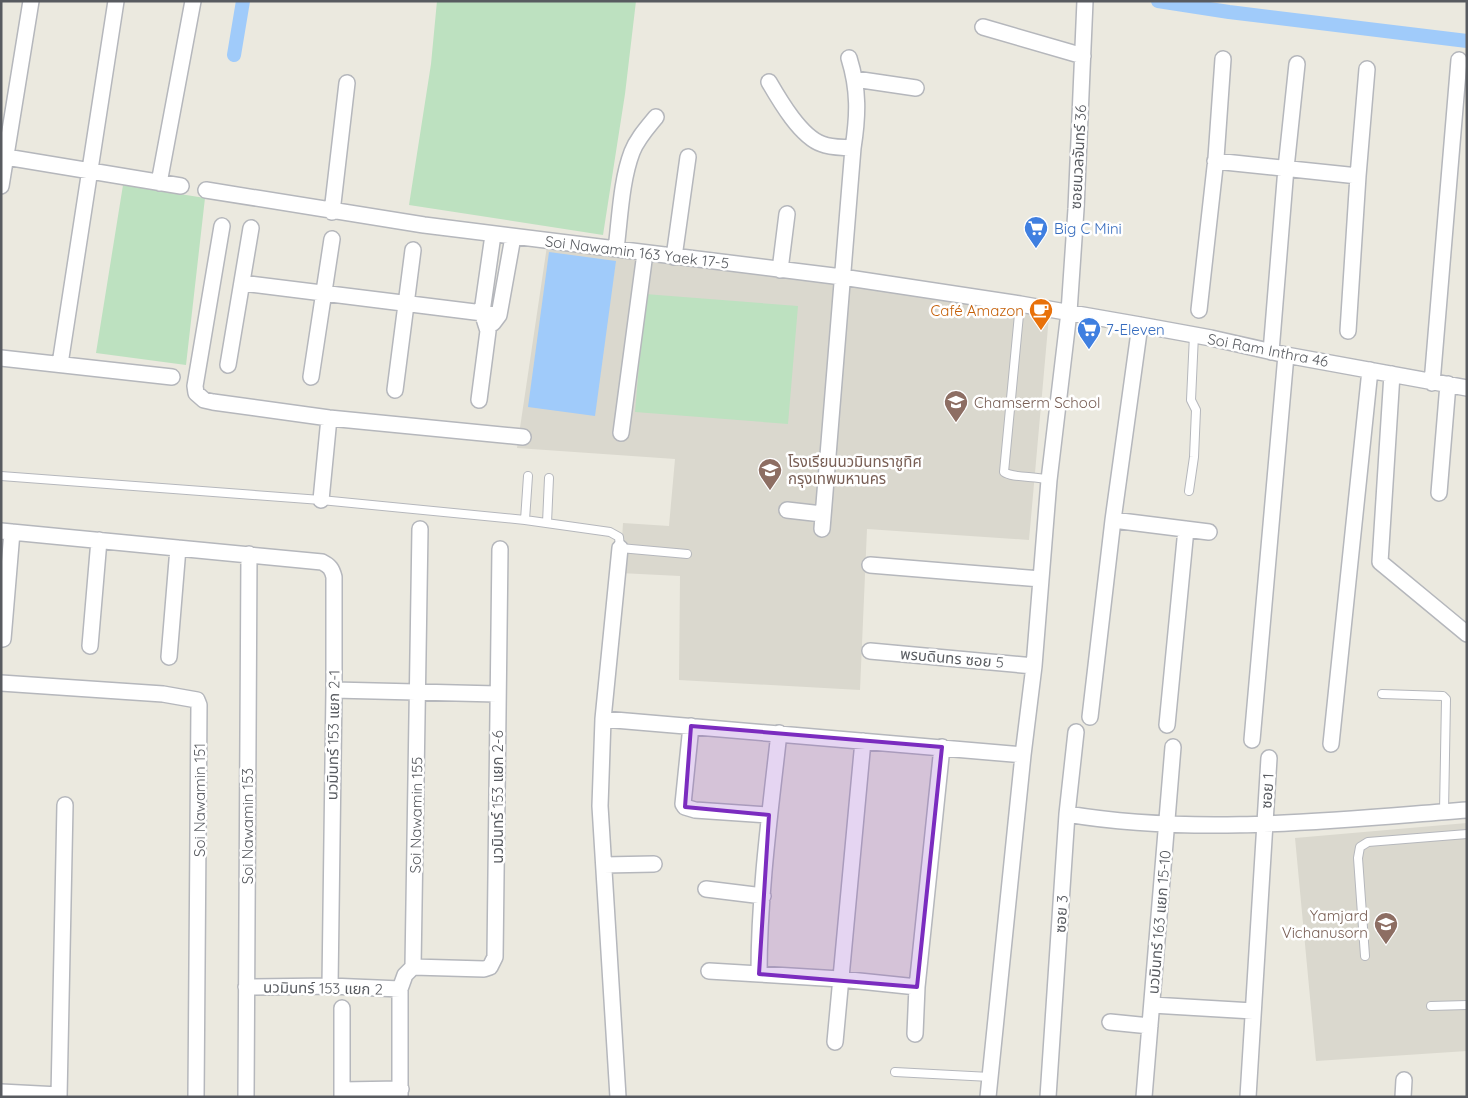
<svg xmlns="http://www.w3.org/2000/svg" width="1468" height="1098" font-family="Quicksand,'Noto Sans Thai',sans-serif">
<style>
.education{fill:#dad8ce}
.green{fill:#bde1c0}
.water{fill:#a0cbfa}
.lines{fill:none;stroke-linecap:round;stroke-linejoin:round}
.canal{stroke:#a0cbfa;stroke-width:14}
.service-casing{stroke:#b5b7bc;stroke-width:10}
.minor-casing{stroke:#b5b7bc;stroke-width:18}
.service{stroke:#fff;stroke-width:8}
.minor{stroke:#fff;stroke-width:15}
.marked{fill:#7b2cbf;fill-opacity:0.2;stroke:#7b2cbf;stroke-width:4;stroke-linejoin:round}
.labels{text-anchor:middle;dominant-baseline:central;stroke-width:5;stroke-linejoin:round;paint-order:stroke}
.street-label{font-size:15px;fill:#585b60;stroke:#fff}
.shop-label{font-size:15px;fill:#366cbe;stroke:#fff;text-anchor:start}
.food-label{font-size:15px;fill:#c56008;stroke:#fff;text-anchor:end}
.education-label{font-size:15px;fill:#785e54;stroke:#fff;text-anchor:start}
</style>
<rect width="100%" height="100%" fill="#ebe9df"/>
<path class="education" d="M547 246 877 290 1049 316 1029 540 867 529 860 690 679 680 680 576 620 573 623 523 669 526 675 459 517 448Z
M1467 823V1051L1316 1061 1295 838Z"/>
<path class="green" d="M437 1H636L625 94 603 235 409 205 431 64Z
M123 185 205 198 186 365 96 353Z
M645 294 798 306 788 424 635 412Z"/>
<path class="water" d="M549 252 616 261 595 416 528 407Z"/>
<g class="lines">
<path class="canal" d="M1158 1 1229 12 1467 41
M234 55 243 1"/>
<g class="service-casing">
<path id="service" d="M1020 304 1004 472C1012 478 1036 476 1049 480
M1 476 321 500 525 520 610 532 619 537 620 548 687 554
M1189 491 1194 457 1196 410 1191 400 1194 335
M525 520 528 476
M547 523 549 478
M1382 694 1443 696 1446 699 1444 812
M1365 956 1358 858 1360 847 1368 842 1467 834
M1431 1006 1467 1005
M895 1072 990 1077"/>
</g>
<g class="minor-casing">
<path id="minor" d="M983 27 1083 56
M855 79 916 88
M769 82C780 101 801 137 822 144 831 148 843 147 853 148
M6 157 181 186
M1215 161 1358 176
M159 183 193 1
M1 186 31 1
M206 190 424 225 842 277 1020 304 1140 325 1211 338 1286 355 1467 388
M332 212 347 83
M222 226 195 386 196 393 204 400 213 402 329 418 523 437
M616 249C620 218 621 181 632 152 637 139 647 128 656 117
M674 257 688 157
M780 270 787 214
M242 283 499 315
M1199 310 1216 158 1223 59
M493 323 499 315 513 237
M1348 331 1358 176 1367 69
M1271 352 1286 168 1297 64
M1 358 172 377
M60 364 116 1
M228 365 251 228
M1392 374 1380 562 1467 634
M311 377 332 239
M1432 383 1459 60
M395 390 413 250
M479 400 488 331 482 312 493 235
M621 433 645 253
M1439 493 1448 384
M321 500 329 418
M787 510 822 514
M1113 520 1209 532
M822 529 853 148C858 116 859 90 849 58
M1 531 322 562C330 566 332 569 334 577V690L330 986
M870 565 1041 579
M3 639 12 532
M90 646 99 540
M870 651 1034 666
M169 657 178 548
M1 683 163 694 197 700 199 705 196 1097
M334 690 497 694
M1090 717 1113 520 1140 325
M603 719 1023 755
M1167 725 1186 529
M691 726 683 804 685 807 695 810 769 815
M1252 740 1286 355
M1331 744 1370 370
M1067 814C1199 836 1334 820 1467 810
M604 865 654 864
M706 889 763 896
M413 967 484 969 490 967 495 957 500 549
M709 971 759 974C759 894 770 813 779 733
M759 974 840 979 917 987
M246 987 330 986 400 989
M1152 1005 1253 1011
M1110 1022 1150 1026
M915 1034 917 987 942 747
M835 1042 863 741
M342 1090 401 1089
M1 1092 59 1095
M59 1097 65 805
M246 1097 249 554
M342 1097V1008
M400 1097V989L405 975 413 967 420 529
M618 1097 600 806 603 719 620 548
M988 1097 1023 755 1034 666 1049 480 1069 312 1076 209 1085 1
M1048 1097 1067 814 1076 732
M1144 1097 1173 747
M1248 1097 1269 758
M1403 1097 1404 1080"/>
</g>
<use href="#service" class="service"/>
<use href="#minor" class="minor"/>
</g>
<path class="marked" d="M691 726 942 747 917 987 759 974 769 815 685 807Z"/>
<defs>
<g id="supermarket-pin" transform="scale(1.25)"><path d="M0 17L-7.5 6A9.5 9.5 0 1 1 7.5 6Z" fill="#3f7fe0" stroke="#fff"/><path d="M-6-5.5h2.5l.6 2H6L4.5 2H-2.5L-4.4-4H-6ZM-1.5 3.2a1.3 1.3 0 1 0 .1 0ZM3 3.2a1.3 1.3 0 1 0 .1 0Z" fill="#fff"/></g>
<g id="cafe-pin" transform="scale(1.25)"><path d="M0 17L-7.5 6A9.5 9.5 0 1 1 7.5 6Z" fill="#e8710a" stroke="#fff"/><path d="M-5.5-4.5H6V0H3Q3 3.5 0 3.5H-2.5Q-5.5 3.5-5.5 0ZM3-3.2v2h1.7v-2ZM-6 4.5H4V6H-6Z" fill="#fff"/></g>
<g id="school-pin" transform="scale(1.25)"><path d="M0 17L-7.5 6A9.5 9.5 0 1 1 7.5 6Z" fill="#8d6e63" stroke="#fff"/><path d="M0-5L7-2L0 1L-7-2ZM-4 1L0 2.5L4 1V4Q0 6-4 4Z" fill="#fff"/></g>
</defs>
<g fill-rule="evenodd">
<use href="#supermarket-pin" x="1036" y="228"/>
<use href="#cafe-pin" x="1041" y="310"/>
<use href="#supermarket-pin" x="1089" y="329"/>
<use href="#school-pin" x="956" y="402"/>
<use href="#school-pin" x="770" y="470"/>
<use href="#school-pin" x="1386" y="924"/>
</g>
<g class="labels">
<g class="street-label">
<text transform="translate(1078 157) rotate(-87)">ซอยนวลจันทร์ 36</text>
<text transform="translate(637 252) rotate(7)">Soi Nawamin 163 Yaek 17-5</text>
<text transform="translate(1268 350) rotate(11)">Soi Ram Inthra 46</text>
<text transform="translate(952 658) rotate(5)">พรบดินทร ซอย 5</text>
<text transform="translate(333 735) rotate(-89)">นวมินทร์ 153 แยก 2-1</text>
<text transform="translate(1267 791) rotate(-86)">ซอย 1</text>
<text transform="translate(497 797) rotate(-90)">นวมินทร์ 153 แยก 2-6</text>
<text transform="translate(199 800) rotate(-90)">Soi Nawamin 151</text>
<text transform="translate(416 815) rotate(-89)">Soi Nawamin 155</text>
<text transform="translate(247 826) rotate(-90)">Soi Nawamin 153</text>
<text transform="translate(1061 914) rotate(-86)">ซอย 3</text>
<text transform="translate(1159 922) rotate(-85)">นวมินทร์ 163 แยก 15-10</text>
<text transform="translate(323 988) rotate(1)">นวมินทร์ 153 แยก 2</text>
</g>
<g class="shop-label">
<text x="1054" y="228">Big C Mini</text>
<text x="1106" y="329">7-Eleven</text>
</g>
<g class="food-label">
<text x="1024" y="310">Café Amazon</text>
</g>
<g class="education-label">
<text x="974" y="402">Chamserm School</text>
<text x="788" y="461">โรงเรียนนวมินทราชูทิศ<tspan x="788" dy="17">กรุงเทพมหานคร</tspan></text>
<text x="1368" y="915" text-anchor="end">Yamjard<tspan x="1368" dy="17">Vichanusorn</tspan></text>
</g>
</g>
<rect width="1468" height="1098" fill="none" stroke="#585b60" stroke-width="5"/>
</svg>
